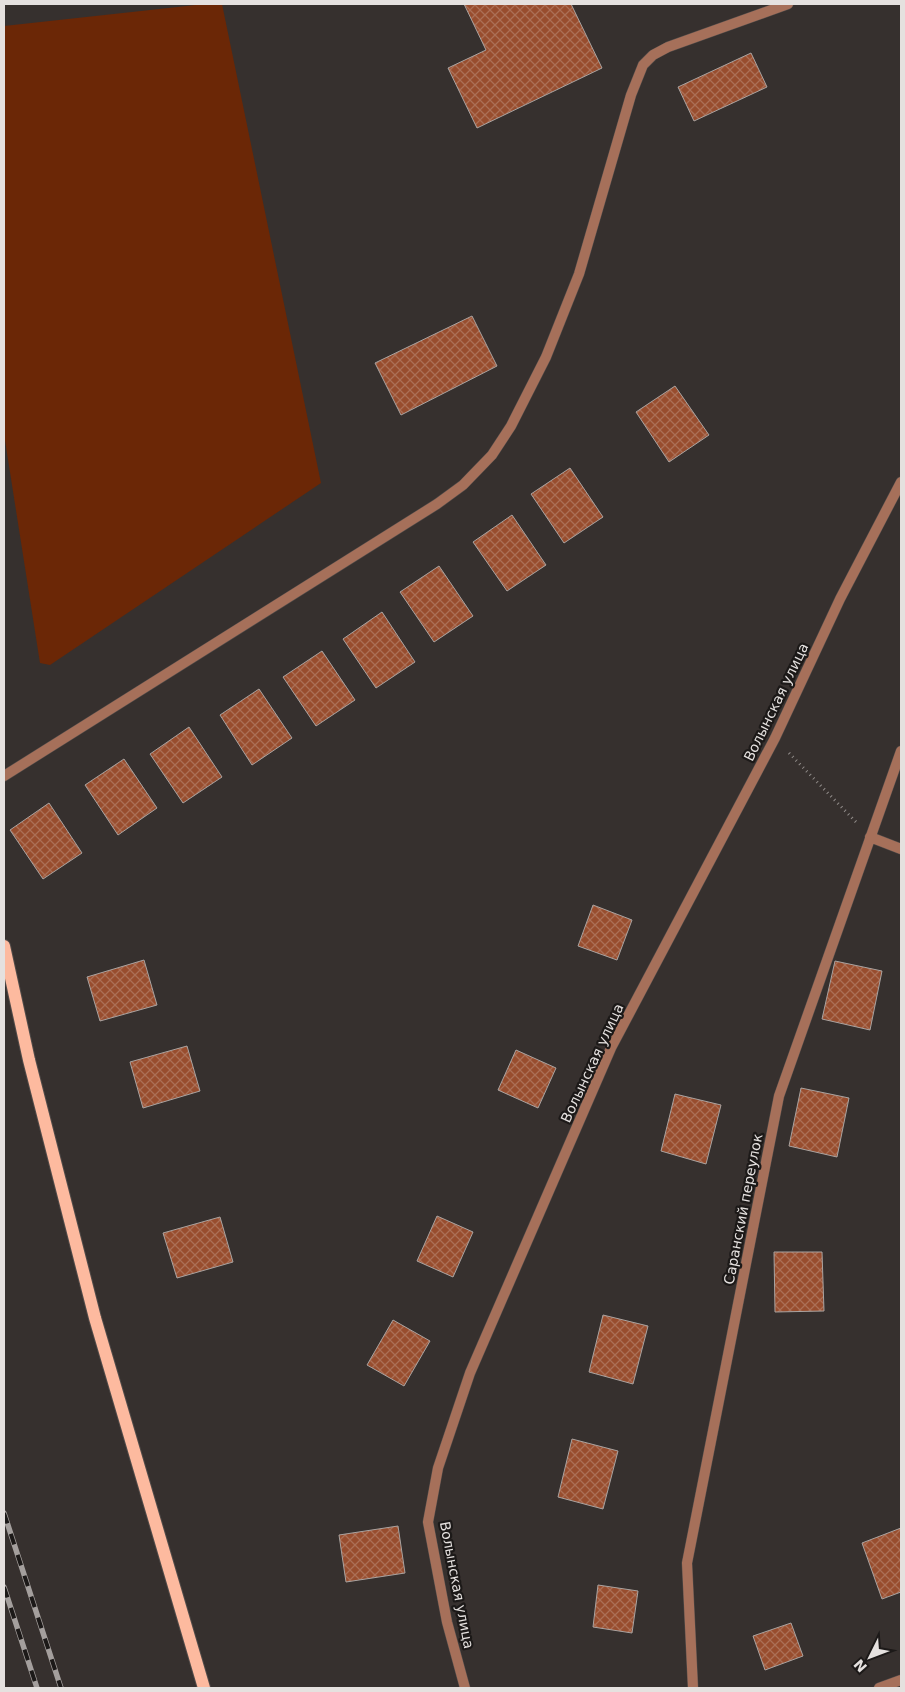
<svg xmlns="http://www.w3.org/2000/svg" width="905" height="1692" font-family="'DejaVu Sans',sans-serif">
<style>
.pitch{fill:#6b2706}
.building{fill:url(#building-cross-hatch);stroke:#aaa3a0}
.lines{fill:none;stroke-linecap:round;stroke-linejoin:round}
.minor-casing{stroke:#524c4a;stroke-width:11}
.primary-casing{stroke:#524c4a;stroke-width:14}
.path{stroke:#908b89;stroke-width:3;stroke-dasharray:1 4;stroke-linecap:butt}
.minor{stroke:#a6705a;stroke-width:10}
.primary{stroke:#fdba9f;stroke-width:12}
.rail-casing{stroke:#a49f9d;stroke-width:5.5}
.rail{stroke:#1c1918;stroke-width:4;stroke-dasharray:11;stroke-linecap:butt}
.labels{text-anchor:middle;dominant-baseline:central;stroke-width:4.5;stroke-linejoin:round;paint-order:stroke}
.street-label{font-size:14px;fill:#e5e1df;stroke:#1c1918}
</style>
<defs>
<pattern id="building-cross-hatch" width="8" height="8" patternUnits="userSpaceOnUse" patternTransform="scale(1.25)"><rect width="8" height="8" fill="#984d2e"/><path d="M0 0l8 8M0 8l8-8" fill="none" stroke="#ab6f56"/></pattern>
</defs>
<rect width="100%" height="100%" fill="#36302e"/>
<path class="pitch" d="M205 4H222L321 483 50 665 40 663 4 434V26Z"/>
<path class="building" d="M464 4H571L602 68 477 128 448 68 486 50Z
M751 53 767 87 694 121 678 87Z
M472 316 497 366 401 415 375 363Z
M675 386 709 435 669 462 636 412Z
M570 468 603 517 564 543 531 494Z
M512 515 546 565 507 591 473 542Z
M439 566 473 616 434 642 400 592Z
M382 612 415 662 376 688 343 639Z
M322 651 355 700 316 726 283 677Z
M259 689 292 738 252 765 220 715Z
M189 727 222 777 183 803 150 754Z
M124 759 157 808 118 835 85 785Z
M49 803 82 853 43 879 10 830Z
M593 905 632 920 617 960 578 946Z
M144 960 157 1005 100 1021 87 977Z
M835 961 882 971 870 1030 822 1019Z
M187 1046 200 1091 143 1108 130 1062Z
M516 1050 556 1068 538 1108 498 1090Z
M801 1088 849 1098 837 1157 789 1146Z
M675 1094 721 1105 706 1164 661 1151Z
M437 1216 473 1232 453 1277 417 1261Z
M220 1217 233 1262 177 1278 163 1233Z
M774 1252H822L824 1311 775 1312Z
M603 1315 648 1326 633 1384 589 1372Z
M393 1320 430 1341 404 1386 367 1365Z
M572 1439 618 1451 603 1509 558 1497Z
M398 1526 405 1573 346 1582 339 1535Z
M901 1528V1592L882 1599 862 1543Z
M598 1585 638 1591 632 1633 593 1627Z
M791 1623 803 1656 765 1670 753 1636Z"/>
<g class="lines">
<g class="minor-casing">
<path id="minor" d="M4 776 437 504 463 485 492 455 511 426 546 357 579 274 631 95 643 65 653 55 668 47 788 4
M870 837 901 849
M465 1688 447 1622 428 1522 438 1468 470 1373 611 1048 775 738 840 599 901 482
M693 1688 687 1563 779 1096 901 751
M879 1688 901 1680"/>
</g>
<g class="primary-casing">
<path id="primary" d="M4 946 29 1060 95 1318 204 1688"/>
</g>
<path class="path" d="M789 753 856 822"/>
<use href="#minor" class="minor"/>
<use href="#primary" class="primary"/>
<g class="rail-casing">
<path id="rail" d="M4 1513 61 1688
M4 1587 37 1688"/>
</g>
<use href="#rail" class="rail"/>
</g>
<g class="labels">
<g class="street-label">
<text transform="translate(776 702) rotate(-64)">Волынская улица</text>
<text transform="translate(592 1063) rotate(-65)">Волынская улица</text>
<text transform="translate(743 1209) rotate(-79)">Саранский переулок</text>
<text transform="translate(457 1585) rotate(79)">Волынская улица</text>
</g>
</g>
<rect width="905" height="1692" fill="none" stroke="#e5e1df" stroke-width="10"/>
<g transform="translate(870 1657) rotate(228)" stroke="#1c1918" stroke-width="4" paint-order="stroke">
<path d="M0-4L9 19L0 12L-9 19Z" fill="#e5e1df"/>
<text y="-8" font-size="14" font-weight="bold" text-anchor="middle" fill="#e5e1df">N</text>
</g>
</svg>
